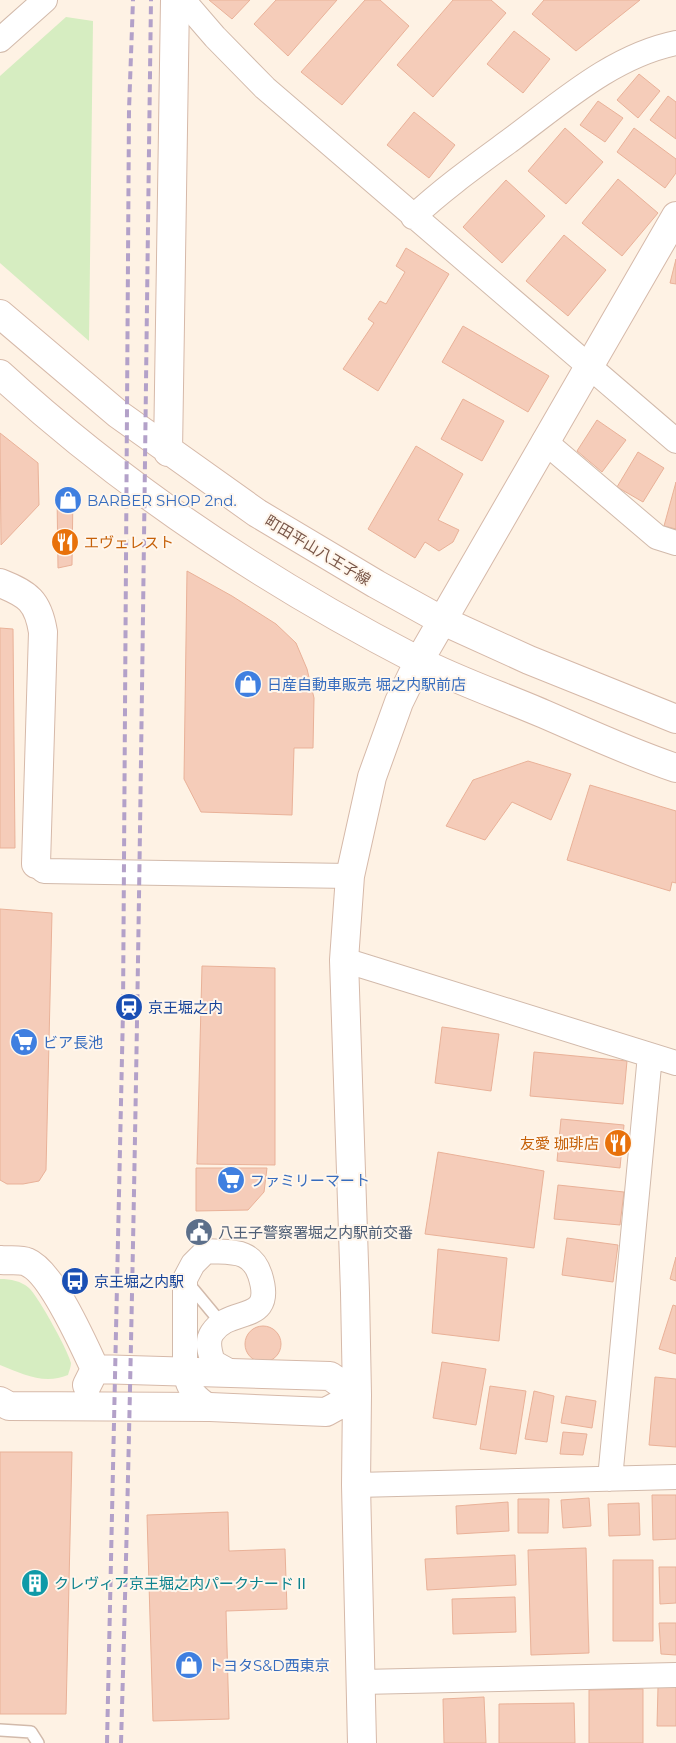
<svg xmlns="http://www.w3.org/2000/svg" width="676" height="1743" font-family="Montserrat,'Noto Sans JP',sans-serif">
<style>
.green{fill:#d6edc1}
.building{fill:#f5ccb9;stroke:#e9b198}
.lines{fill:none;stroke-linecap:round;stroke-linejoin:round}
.lane-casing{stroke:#d2baab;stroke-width:14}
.street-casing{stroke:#d2baab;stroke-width:26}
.secondary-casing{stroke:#d6b9a9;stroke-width:30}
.lane{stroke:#fff;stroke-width:11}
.street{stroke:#fff;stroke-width:24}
.secondary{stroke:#fff;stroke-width:28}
.rail{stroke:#b3a1c9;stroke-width:4;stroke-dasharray:8 5;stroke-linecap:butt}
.labels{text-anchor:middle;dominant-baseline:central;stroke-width:4;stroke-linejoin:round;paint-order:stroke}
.shop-label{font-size:15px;fill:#366cbe;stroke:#fff6ec;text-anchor:start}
.food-label{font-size:15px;fill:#c56008;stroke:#fff6ec;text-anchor:start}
.street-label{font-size:15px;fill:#785547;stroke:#fff6ec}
.transit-label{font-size:15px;fill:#164399;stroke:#fff6ec;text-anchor:start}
.service-label{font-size:15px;fill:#4e5e75;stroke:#fff6ec;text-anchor:start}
.culture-label{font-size:15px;fill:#0d838f;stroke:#fff6ec;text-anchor:start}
</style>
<rect width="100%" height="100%" fill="#fef2e4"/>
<path class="green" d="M66 17 93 21 89 341 0 263V76Z
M0 1279C11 1279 21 1281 29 1288 38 1296 69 1352 71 1363 71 1367 69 1371 68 1375 44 1385 23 1374 0 1365Z"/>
<path class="building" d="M209 0H250L232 19Z
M276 0H337L288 56 254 24Z
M365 0H380L409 26 342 105 301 72Z
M453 0H491L506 13 433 97 397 65Z
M544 0H640L576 51 532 14Z
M514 31 550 59 523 93 487 64Z
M639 74 660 91 638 118 617 100Z
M668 96 676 102V139L650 120Z
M598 101 623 118 605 142 580 125Z
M414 112 455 145 429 178 387 145Z
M565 128 603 162 566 204 528 171Z
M634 128 676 159V173L665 188 617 152Z
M618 179 658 213 622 256 582 223Z
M506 180 545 216 502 263 463 227Z
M564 235 606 270 568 316 526 281Z
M406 248 449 274 378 391 343 369 374 323 368 319 380 301 386 304 405 272 396 266Z
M676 259V284L670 283Z
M463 326 549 376 528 412 442 362Z
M463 399 504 421 482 461 441 439Z
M597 420 626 440 602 472 577 451Z
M0 433 38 463 39 505 1 545Z
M416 446 463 474 438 520 459 530 453 542 439 551 425 542 415 558 368 529Z
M638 452 664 468 643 502 617 487Z
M676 482V529L664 526Z
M73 493 72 565 58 568 57 494Z
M187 571 232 596 276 624 296 643 307 669 314 698 313 748H294L292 815 201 812 184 779Z
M0 628 13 629 15 848H0Z
M528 761 571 774 551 820 512 802 485 840 446 826 473 780Z
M590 785 676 811V883L672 882 670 891 567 860Z
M0 909 52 913 46 1170 39 1181 23 1184H7L0 1180Z
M202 966 275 968V1165L197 1164Z
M442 1027 499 1034 491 1091 435 1083Z
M534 1052 627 1061 623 1104 530 1096Z
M561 1119 624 1125 620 1168 557 1161Z
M438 1152 544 1171 534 1248 425 1234Z
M196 1168H267L264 1192 248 1210 196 1211Z
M558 1185 624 1192 620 1225 554 1219Z
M567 1238 618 1245 613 1282 562 1275Z
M438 1249 507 1258 499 1341 432 1333Z
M676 1257V1281L670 1279Z
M673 1305 676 1306V1354L659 1349Z
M245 1344a18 18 0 1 1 36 0a18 18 0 1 1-36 0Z
M442 1362 486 1369 476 1425 433 1418Z
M655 1377 676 1379V1447L649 1445Z
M490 1386 526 1391 516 1454 480 1449Z
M534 1391 554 1396 547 1442 525 1439Z
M566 1396 596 1401 592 1428 561 1423Z
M563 1432 587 1434 583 1455 560 1454Z
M0 1452H72L66 1714H0Z
M652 1495H676V1539L653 1540Z
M589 1498 591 1526 563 1528 561 1500Z
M518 1499H549L548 1533H518Z
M508 1502 509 1531 457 1534 456 1506Z
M639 1503 640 1535 609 1536 608 1504Z
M228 1512 229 1551 285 1549 287 1609 226 1611 229 1719 153 1721 147 1515Z
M586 1548 589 1653 531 1655 528 1550Z
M515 1555 516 1585 427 1590 425 1559Z
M613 1560H653V1641H613Z
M659 1567H676V1603L660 1604Z
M515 1597 516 1632 453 1634 452 1599Z
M659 1623H676V1655L661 1654Z
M658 1687H676V1726H657Z
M643 1689V1743H589V1690Z
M484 1697 486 1743H444L443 1699Z
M574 1703 575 1743H499V1704Z"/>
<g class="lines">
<g class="lane-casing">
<path id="lane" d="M188 1283 222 1324
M0 1730 31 1732 38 1743"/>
</g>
<g class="street-casing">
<path id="street" d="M183 0 215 37 265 88 676 441
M0 40 45 0
M413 217C444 188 478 164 512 139 562 102 613 56 676 43
M544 441 657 537 676 543
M36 864 44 871 350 876
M344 960 676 1063
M210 1407C195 1397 188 1390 185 1371V1279L193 1264 206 1251C231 1253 251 1248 260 1275 276 1326 230 1305 212 1333 206 1342 210 1353 213 1362L231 1372
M610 1479 650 1055
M356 1485 676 1477
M361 1682 676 1675"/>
</g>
<g class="secondary-casing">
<path id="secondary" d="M0 314 118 414 257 513 376 584 441 620 529 660 676 719
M0 374C123 487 268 583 417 660 458 681 502 696 544 714 588 733 631 753 676 768
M168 452 175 0
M0 583C28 594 38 601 43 632L36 864
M0 1260C8 1261 20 1259 27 1262 52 1272 83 1344 95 1369L87 1385
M95 1369 330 1376 357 1395
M0 1401 9 1406 210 1407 326 1412 357 1395
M362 1743 356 1485 357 1395 355 1293 344 960 350 876 372 777 399 702 419 661 676 216"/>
</g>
<use href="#lane" class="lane"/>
<use href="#street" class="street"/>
<use href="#secondary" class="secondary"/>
<path class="rail" d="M107 1743 123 1011 129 110 133 0
M121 1743C138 1162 143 581 151 0"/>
</g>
<defs>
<g id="shop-disc" transform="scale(1.4375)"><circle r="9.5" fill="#3f7fe0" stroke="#fff6ec"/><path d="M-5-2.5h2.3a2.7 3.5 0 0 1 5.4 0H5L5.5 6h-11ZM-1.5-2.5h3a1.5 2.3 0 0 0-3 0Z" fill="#fff"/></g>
<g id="restaurant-disc" transform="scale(1.4375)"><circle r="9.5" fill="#e8710a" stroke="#fff6ec"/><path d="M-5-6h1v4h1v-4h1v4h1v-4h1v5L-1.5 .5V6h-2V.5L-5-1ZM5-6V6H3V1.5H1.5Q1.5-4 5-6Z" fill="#fff"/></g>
<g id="station-disc" transform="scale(1.4375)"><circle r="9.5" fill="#1a4fb4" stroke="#fff6ec"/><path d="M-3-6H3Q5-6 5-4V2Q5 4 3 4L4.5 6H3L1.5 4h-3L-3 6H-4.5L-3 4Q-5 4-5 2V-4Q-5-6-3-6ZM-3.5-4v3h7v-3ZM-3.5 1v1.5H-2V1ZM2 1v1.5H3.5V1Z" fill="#fff"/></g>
<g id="supermarket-disc" transform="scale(1.4375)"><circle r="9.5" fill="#3f7fe0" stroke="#fff6ec"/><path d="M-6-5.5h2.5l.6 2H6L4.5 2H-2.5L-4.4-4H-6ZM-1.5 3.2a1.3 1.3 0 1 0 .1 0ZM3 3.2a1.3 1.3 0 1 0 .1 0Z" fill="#fff"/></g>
<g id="civic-disc" transform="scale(1.4375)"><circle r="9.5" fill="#5c6f8a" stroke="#fff6ec"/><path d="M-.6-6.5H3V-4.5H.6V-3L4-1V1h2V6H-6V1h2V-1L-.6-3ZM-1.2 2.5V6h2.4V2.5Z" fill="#fff"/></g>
<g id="bus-disc" transform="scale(1.4375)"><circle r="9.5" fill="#1a4fb4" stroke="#fff6ec"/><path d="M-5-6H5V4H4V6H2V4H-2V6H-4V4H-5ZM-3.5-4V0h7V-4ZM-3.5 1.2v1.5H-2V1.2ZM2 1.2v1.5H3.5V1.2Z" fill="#fff"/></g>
<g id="building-disc" transform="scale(1.4375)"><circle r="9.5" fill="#0f9aa8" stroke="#fff6ec"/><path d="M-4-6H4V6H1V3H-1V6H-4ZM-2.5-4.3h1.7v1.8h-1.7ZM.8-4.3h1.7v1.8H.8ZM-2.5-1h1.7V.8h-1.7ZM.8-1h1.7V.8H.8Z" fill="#fff"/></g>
</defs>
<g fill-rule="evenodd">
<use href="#shop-disc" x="68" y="500"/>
<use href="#restaurant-disc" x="65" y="542"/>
<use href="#shop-disc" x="248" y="684"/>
<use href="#station-disc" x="129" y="1007"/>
<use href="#supermarket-disc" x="24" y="1042"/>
<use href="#restaurant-disc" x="618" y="1143"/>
<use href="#supermarket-disc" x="231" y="1180"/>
<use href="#civic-disc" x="199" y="1232"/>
<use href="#bus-disc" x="75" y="1281"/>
<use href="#building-disc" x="35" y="1583"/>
<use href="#shop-disc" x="189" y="1665"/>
</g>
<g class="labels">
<g class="shop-label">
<text x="87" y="500">BARBER SHOP 2nd.</text>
<text x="267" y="684">日産自動車販売 堀之内駅前店</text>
<text x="43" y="1042">ビア長池</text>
<text x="250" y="1180">ファミリーマート</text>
<text x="208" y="1665">トヨタS&amp;D西東京</text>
</g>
<g class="food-label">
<text x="84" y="542">エヴェレスト</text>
<text x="599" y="1143" text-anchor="end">友愛 珈琲店</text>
</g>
<g class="street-label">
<text transform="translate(318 550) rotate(31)">町田平山八王子線</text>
</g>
<g class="transit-label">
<text x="148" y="1007">京王堀之内</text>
<text x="94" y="1281">京王堀之内駅</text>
</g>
<g class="service-label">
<text x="218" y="1232">八王子警察署堀之内駅前交番</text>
</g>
<g class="culture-label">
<text x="54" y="1583">クレヴィア京王堀之内パークナードⅡ</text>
</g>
</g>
</svg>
